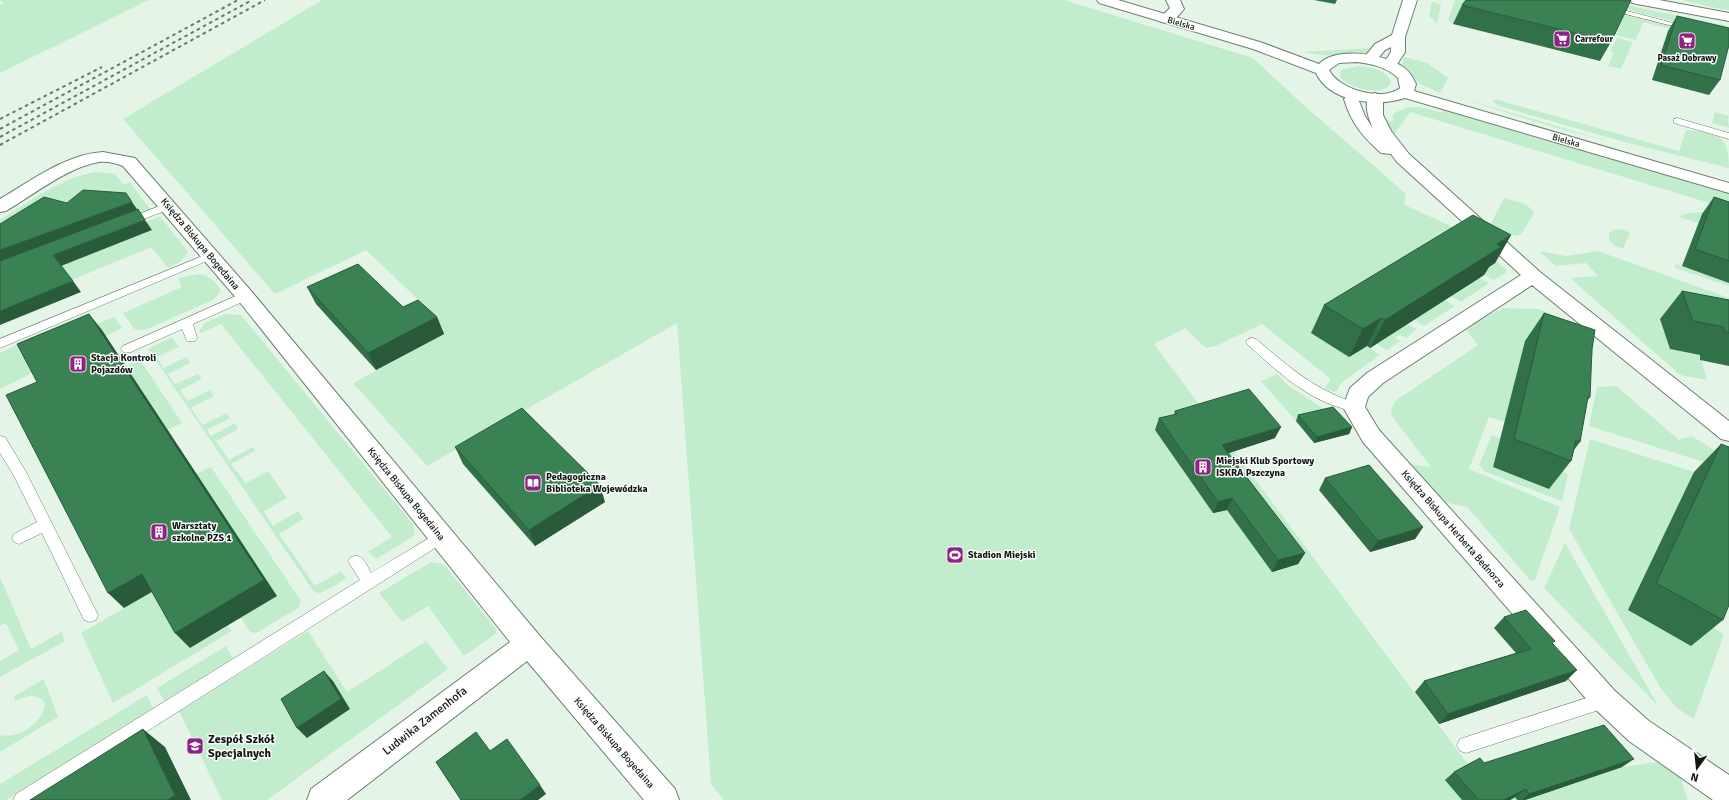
<svg xmlns="http://www.w3.org/2000/svg" width="1729" height="800" font-family="Signika,sans-serif">
<style>
.green{fill:#c1edcd}
.lines{fill:none;stroke-linecap:round;stroke-linejoin:round}
.service-casing{stroke:#6f7e73;stroke-width:1}
.minor-casing{stroke:#6f7e73;stroke-width:2}
.secondary-casing{stroke:#6f7e73;stroke-width:2}
.service{fill:#fff;fill-rule:evenodd}
.minor{fill:#fff;fill-rule:evenodd}
.secondary{fill:#fff;fill-rule:evenodd}
.rail{stroke:#6d7770;stroke-width:2;stroke-dasharray:3.5 3.5;stroke-linecap:butt}
.wall{fill:#327048}
.shaded-wall{fill:#295b3b}
.building{fill:#3a8254;stroke:#295b3b}
.labels{text-anchor:middle;dominant-baseline:central;stroke-width:3;stroke-linejoin:round;paint-order:stroke}
.far-street-label{font-size:9px;fill:#121713;stroke:#fbfefc}
.far-poi-label{font-size:9px;font-weight:bold;fill:#121713;stroke:#fbfefc;text-anchor:start}
.street-label{font-size:10px;fill:#121713;stroke:#fbfefc}
.poi-label{font-size:10px;font-weight:bold;fill:#121713;stroke:#fbfefc;text-anchor:start}
.near-street-label{font-size:12px;fill:#121713;stroke:#fbfefc}
.near-poi-label{font-size:12px;font-weight:bold;fill:#121713;stroke:#fbfefc;text-anchor:start}
</style>
<rect width="100%" height="100%" fill="#e4f5e8"/>
<path class="green" d="M0 0H149L0 73V5L4 3Z
M322 0H1064L1253 58 1297 99 1406 194 1404 200 1405 205 1453 227 1506 269V273L1494 280 1480 272 1494 263 1367 346 1380 355 1340 384 1338 390 1334 392 1324 389 1331 379 1262 324 1216 346 1206 348 1185 328 1154 344 1470 767H1492L1517 800H724L711 784 677 323 427 466 353 383 444 334 428 309 366 250 275 294 123 119Z
M1455 0H1472L1453 24 1448 20Z
M1587 0H1602L1728 26 1725 28 1714 31Z
M1682 0H1729V10C1713 8 1698 4 1682 0Z
M1432 2 1441 4 1437 23 1429 16Z
M1624 15 1700 34 1699 36 1643 22 1636 40 1616 35Z
M1617 38 1633 42 1621 69 1608 66 1614 52 1610 51Z
M1372 48C1364 61 1316 55 1303 52Z
M1404 57 1427 63 1448 78 1440 93 1420 84 1402 65Z
M1358 66C1370 67 1388 70 1391 83 1383 98 1349 88 1340 77L1341 70Z
M1454 96 1611 142 1549 126Z
M1495 99 1679 151 1686 130C1717 133 1729 134 1729 168L1628 143 1499 106 1493 102Z
M1407 107H1421L1442 113 1444 109 1729 192V209L1410 112 1392 137 1384 120 1393 121V114Z
M1715 112 1729 116 1728 119 1729 128 1712 123Z
M96 172 115 174 124 185 130 182 150 209 0 240V220C30 201 61 178 96 172Z
M1504 198C1514 201 1530 203 1534 213L1521 234 1517 236 1499 231 1491 223Z
M1701 212 1729 221 1702 214 1698 223 1679 217 1684 214Z
M160 216 188 252C183 261 177 264 168 268L151 247 72 280 69 277 0 290 152 230 146 222Z
M1616 229 1625 230 1630 233 1623 249 1615 246 1609 241V233Z
M1539 251 1566 256 1598 251 1729 298V342L1670 349 1700 355 1707 380 1680 375 1570 278 1598 276 1586 263 1556 266Z
M1676 264 1729 283V286L1675 268Z
M200 274C209 276 217 282 221 291L213 300 145 330 134 329 123 313 182 287 178 278Z
M1479 278 1489 283 1461 302 1447 294Z
M1441 298 1455 306 1424 326 1411 317Z
M1503 308 1539 309 1562 319 1593 348 1594 351 1586 381 1505 422 1489 417 1469 469 1560 507 1535 580 1531 581 1467 507 1439 501 1407 464 1431 467 1391 415 1392 408 1395 401 1478 345 1465 328Z
M225 314 241 315 413 524 415 535 411 538 376 559 368 552 392 537 221 324 201 333 199 331 205 323Z
M114 317 122 328 0 389V353L21 343 27 353Z
M1404 322 1417 329 1406 338 1400 335 1395 337 1400 341 1387 350 1373 342Z
M172 337 179 347 157 357 163 368 187 357 190 363 168 374 175 384 198 374 202 379 180 390 188 401 210 390 214 396 191 408 203 425 227 413 230 418 207 430 211 436 235 423 238 429 216 441 229 460 253 447 255 451 231 464 246 483 268 471 287 498 264 511 273 526 298 511 304 519 279 534 315 586 341 571 346 579 323 592 317 593 312 589 148 349Z
M140 360 182 423 167 430 125 367Z
M1277 374 1289 386 1330 413 1296 421 1261 381Z
M1616 386 1679 440 1692 436 1729 460V470L1589 426 1597 387Z
M1492 435 1500 438 1493 467 1558 469 1568 474 1562 501 1484 471 1479 465Z
M1590 439 1694 472 1729 480 1702 622 1724 634 1694 719C1678 711 1670 701 1660 687L1569 529Z
M211 467 301 601 298 608 256 633 250 632 241 618 196 474Z
M1565 543 1659 707 1544 588Z
M431 562 442 564 446 567 496 629V633L493 636 464 656 428 606 402 622 379 593Z
M0 577 31 649 62 632 65 641 0 677V661L19 650 6 623 0 626Z
M157 589 190 648 228 626 232 631 113 703 81 633Z
M308 631 347 692 426 641 448 669 267 800H222L179 711Z
M226 646 233 658 164 701 157 688Z
M42 680H44L58 717 0 752V735C17 740 48 721 44 701 34 693 25 696 15 701L14 698 16 695Z
M147 695 153 708 6 800H0V784Z
M1665 761 1683 776 1682 784 1688 800H1525L1622 767Z"/>
<g class="lines">
<g class="service-casing">
<path id="service" d="M1570 0H1584L1693 28 1689 30Z
M1677 118 1729 133V139L1674 123V119Z
M168 203 173 206 172 208 131 224 127 225 122 222 123 220Z
M210 253 214 254 216 256 214 258 0 348V339Z
M245 292 249 293 251 296 249 299 193 324 197 338 195 341H187L182 329 131 352H123L121 349 123 346Z
M1252 338 1256 339C1290 368 1316 391 1359 404L1361 407 1359 410C1352 412 1347 410 1341 408 1304 397 1276 370 1248 345L1246 342 1248 339Z
M0 436 5 437 26 472 98 615 96 620 90 622 84 620 42 533 19 544 14 542 12 538 14 534 37 522 13 474 0 453Z
M441 531 446 533 448 537 446 541 39 800H13L16 794 360 580 348 561 351 557C362 552 366 564 371 573Z
M1605 692 1611 694 1613 700 1611 706 1605 708 1466 753 1460 751 1457 745 1460 739 1466 737Z"/>
</g>
<g class="minor-casing">
<path id="minor" d="M1166 0H1180L1184 9C1178 17 1171 24 1161 22L1159 19 1170 8Z
M1403 0H1417L1405 37V52L1394 69H1384L1382 66 1391 52V47L1385 50 1374 63H1364L1362 60 1375 44 1392 35Z
M1630 0H1659L1729 13V21L1637 4 1632 3Z
M1375 93 1380 95 1383 98V115L1391 131 1409 154 1540 272 1729 421V441L1721 439 1532 285 1383 383 1368 397 1365 407 1379 430 1615 691 1649 721 1729 775V800H1713L1629 741 1595 709 1363 442 1343 407 1350 388 1367 373 1521 275 1397 162 1391 154 1381 153C1363 137 1351 123 1344 99L1347 96H1357L1365 116 1373 129C1369 119 1363 105 1370 95Z
M103 152 135 158 252 292 539 635 675 789 679 800H644L527 661 347 800H307L311 789 510 642 238 300 123 166C115 163 107 161 99 162 68 167 33 195 6 211L0 212V199C31 181 66 154 103 152Z"/>
</g>
<g class="secondary-casing">
<path id="secondary" d="M1097 0H1118L1263 43 1319 64C1336 46 1385 54 1403 67 1409 71 1413 77 1416 84L1414 91 1729 183V193L1405 98C1377 107 1330 103 1316 73L1253 49 1099 3ZM1357 62C1372 64 1387 67 1398 78L1400 88C1383 102 1339 90 1329 70L1339 63Z"/>
</g>
<use href="#service" class="service"/>
<use href="#minor" class="minor"/>
<use href="#secondary" class="secondary"/>
<path class="rail" d="M0 119 102 67
M0 129 238 0
M0 137 252 0
M0 145 265 0"/>
</g>
<path class="wall" d="M1314 0H1337L1335 4Z
M1462 5 1611 42 1600 61 1453 24Z
M1677 16 1720 80 1709 95 1652 80 1668 31Z
M1714 197 1729 202V283L1682 266 1702 214Z
M1511 235 1495 263 1489 267 1484 275 1370 348 1367 346 1349 357 1311 333 1324 305Z
M307 287 403 307 437 317 444 334 376 370 316 304Z
M1682 291 1729 300V366L1700 360V355L1670 349 1660 319Z
M1544 313 1590 397 1587 401 1580 442 1574 450 1571 461 1549 489 1493 467 1525 341Z
M1175 411 1275 438 1228 453 1305 553 1298 564 1272 572 1227 510 1213 513 1155 430 1159 418 1174 415Z
M1298 415 1352 427 1349 434 1314 443 1296 421Z
M1721 444 1723 620 1691 646 1628 610 1694 472Z
M455 447 605 502 535 546 463 464Z
M1325 478 1423 527 1415 539 1370 552 1319 490Z
M1504 617 1552 643 1566 681 1439 724 1415 692 1424 681 1516 653 1494 628Z
M1484 763 1622 767 1525 800H1517L1515 797 1510 800H1462L1445 780 1454 772Z"/>
<path class="shaded-wall" d="M132 202 139 212 0 264V250Z
M145 220 152 230 61 266 53 255Z
M1511 235 1495 263 1489 267 1484 275 1370 348 1385 320 1497 244Z
M73 281 81 292 0 325V311Z
M89 314 102 330 277 596 190 648 175 633Z
M437 317 444 334 376 370 368 353Z
M1381 318 1367 346 1349 357 1363 329Z
M1281 427 1275 438 1217 457 1222 445Z
M1352 427 1349 434 1314 443 1317 437Z
M600 485 605 502 535 546 529 530Z
M1232 498 1227 510 1213 513 1218 502Z
M1423 527 1415 539 1370 552 1378 541Z
M1305 553 1298 564 1272 572 1278 560Z
M142 574 157 589 124 608 108 593Z
M1577 670 1566 681 1439 724 1448 714Z
M324 671 333 681 350 709 307 738 297 728Z
M143 729 165 747 191 800H168Z
M1634 759 1622 767 1525 800H1522L1529 794Z
M540 785 546 794 538 800H520Z
M1526 789 1515 797 1510 800H1504Z"/>
<path class="building" d="M1466 0H1631L1611 42 1462 5Z
M1677 16 1729 28V45L1720 80 1661 65Z
M83 190 126 193 132 202 0 250V224L44 197 67 203Z
M1714 197 1729 202V261L1695 249Z
M138 209 145 220 53 255 73 281 0 311V261Z
M1473 215 1511 235 1497 244 1501 247 1385 320 1381 318 1363 329 1324 305Z
M358 264 403 307 418 300 437 317 368 353 307 287Z
M1682 291 1729 300V333L1725 332 1724 327 1693 321Z
M1544 313 1595 330 1592 349 1590 397H1588L1580 442 1576 440 1571 461 1514 439Z
M89 314 264 580 175 633 142 574 108 593 6 395 37 382 17 344Z
M1249 389 1281 427 1222 445 1305 553 1278 560 1232 498 1218 502 1159 418 1177 414 1175 411Z
M1333 407 1352 427 1317 437 1298 415Z
M522 408 600 485 529 530 455 447Z
M1721 444 1729 447V605L1723 620 1656 583Z
M1369 465 1423 527 1378 541 1325 478Z
M1526 610 1555 641 1552 643 1577 670 1448 714 1424 681 1531 649 1504 617Z
M324 671 341 699 297 728 281 699Z
M1604 725 1634 759 1529 794 1526 789 1504 800H1479L1454 772 1480 758 1484 763Z
M143 729 175 795 168 800H30Z
M476 732 490 751 507 739 540 785 520 800H461L436 762Z"/>
<defs>
<g id="supermarket-square" transform="scale(0.9)"><rect x="-9" y="-9" width="18" height="18" rx="4" fill="#902283" stroke="#fbfefc"/><path d="M-6-5.5h2.5l.6 2H6L4.5 2H-2.5L-4.4-4H-6ZM-1.5 3.2a1.3 1.3 0 1 0 .1 0ZM3 3.2a1.3 1.3 0 1 0 .1 0Z" fill="#fff"/></g>
<g id="building-square" transform="scale(0.9)"><rect x="-9" y="-9" width="18" height="18" rx="4" fill="#902283" stroke="#fbfefc"/><path d="M-4-6H4V6H1V3H-1V6H-4ZM-2.5-4.3h1.7v1.8h-1.7ZM.8-4.3h1.7v1.8H.8ZM-2.5-1h1.7V.8h-1.7ZM.8-1h1.7V.8H.8Z" fill="#fff"/></g>
<g id="library-square" transform="scale(0.9)"><rect x="-9" y="-9" width="18" height="18" rx="4" fill="#902283" stroke="#fbfefc"/><path d="M-6-4Q-3-5.5-.7-3.5V5Q-3 3-6 4ZM6-4Q3-5.5 .7-3.5V5Q3 3 6 4Z" fill="#fff"/></g>
<g id="stadium-square" transform="scale(0.9)"><rect x="-9" y="-9" width="18" height="18" rx="4" fill="#902283" stroke="#fbfefc"/><path d="M0-5a6.5 5 0 1 0 0 10a6.5 5 0 1 0 0-10ZM-3.5-1.8h7v3.6h-7Z" fill="#fff"/></g>
<g id="school-square" transform="scale(0.9)"><rect x="-9" y="-9" width="18" height="18" rx="4" fill="#902283" stroke="#fbfefc"/><path d="M0-5L7-2L0 1L-7-2ZM-4 1L0 2.5L4 1V4Q0 6-4 4Z" fill="#fff"/></g>
</defs>
<g fill-rule="evenodd">
<use href="#supermarket-square" x="1562" y="39"/>
<use href="#supermarket-square" x="1687" y="41"/>
<use href="#building-square" x="78" y="364"/>
<use href="#building-square" x="1203" y="467"/>
<use href="#library-square" x="533" y="483"/>
<use href="#building-square" x="159" y="532"/>
<use href="#stadium-square" x="955" y="555"/>
<use href="#school-square" x="195" y="746"/>
</g>
<g class="labels">
<g class="far-street-label">
<text transform="translate(1181 24) rotate(16)">Bielska</text>
<text transform="translate(1566 141) rotate(16)">Bielska</text>
</g>
<g class="far-poi-label">
<text x="1575" y="39">Carrefour</text>
<text x="1687" y="58" text-anchor="middle">Pasaż Dobrawy</text>
</g>
<g class="street-label">
<text transform="translate(200 244) rotate(50)">Księdza Biskupa Bogedaina</text>
<text transform="translate(406 494) rotate(51)">Księdza Biskupa Bogedaina</text>
<text transform="translate(1453 529) rotate(49)">Księdza Biskupa Herberta Bednorza</text>
<text transform="translate(614 743) rotate(49)">Księdza Biskupa Bogedaina</text>
</g>
<g class="poi-label">
<text x="91" y="358">Stacja Kontroli<tspan x="91" dy="12">Pojazdów</tspan></text>
<text x="1216" y="461">Miejski Klub Sportowy<tspan x="1216" dy="12">ISKRA Pszczyna</tspan></text>
<text x="546" y="477">Pedagogiczna<tspan x="546" dy="12">Biblioteka Wojewódzka</tspan></text>
<text x="172" y="526">Warsztaty<tspan x="172" dy="12">szkolne PZS 1</tspan></text>
<text x="968" y="555">Stadion Miejski</text>
</g>
<g class="near-street-label">
<text transform="translate(425 721) rotate(-38)">Ludwika Zamenhofa</text>
</g>
<g class="near-poi-label">
<text x="208" y="739">Zespół Szkół<tspan x="208" dy="14">Specjalnych</tspan></text>
</g>
</g>
<g transform="translate(1697 768) rotate(195)" stroke="#fbfefc" stroke-width="3" paint-order="stroke">
<path d="M0-3L7 15L0 10L-7 15Z" fill="#121713"/>
<text y="-6" font-size="11" font-weight="bold" text-anchor="middle" fill="#121713">N</text>
</g>
</svg>
